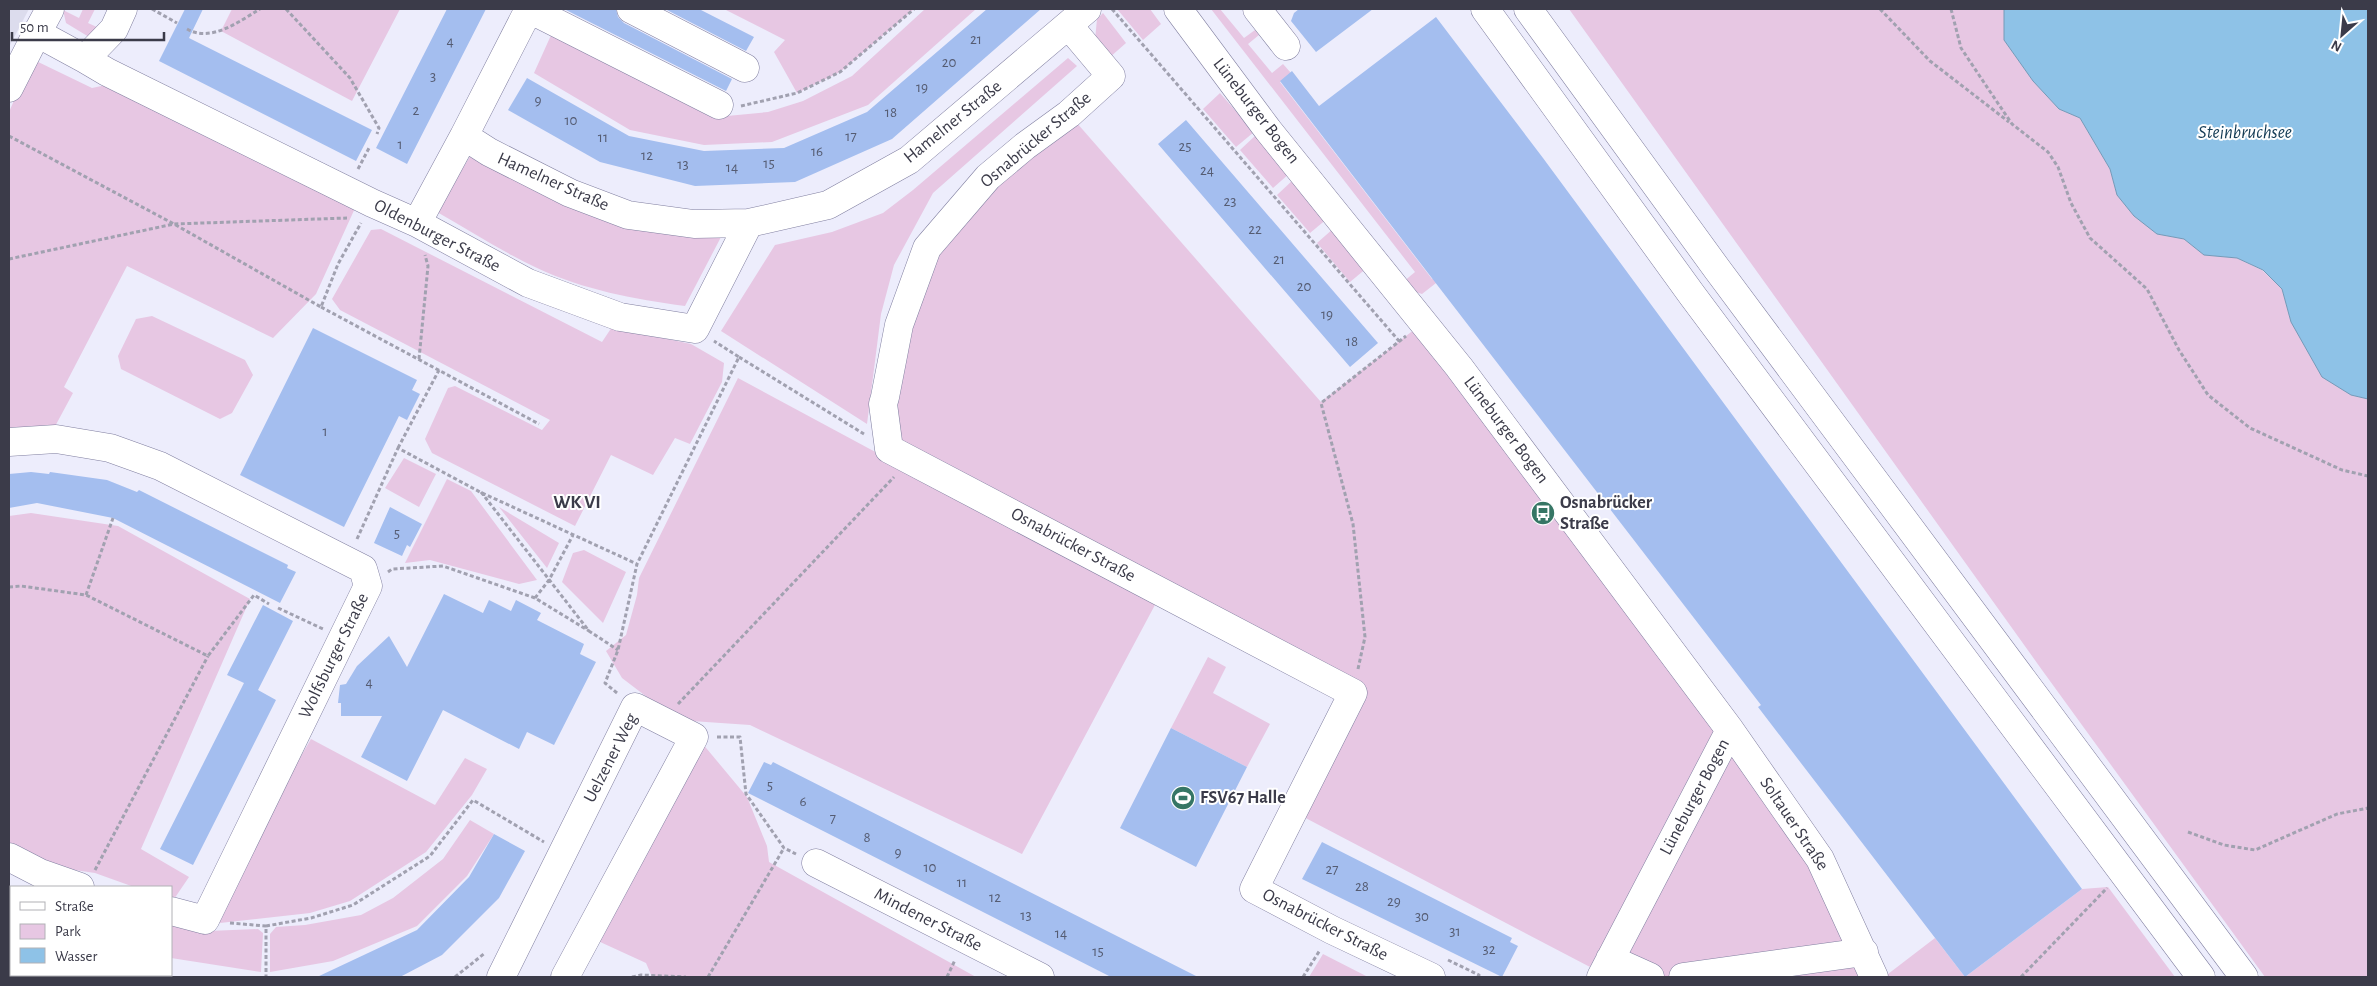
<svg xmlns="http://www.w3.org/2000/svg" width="2377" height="986" font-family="'Alegreya Sans',sans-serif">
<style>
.built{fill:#dcdced}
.green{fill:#e7c7e3}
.water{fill:#8ec2e7;stroke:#759ab8}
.building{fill:#a4beef}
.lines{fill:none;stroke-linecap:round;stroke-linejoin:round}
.minor-casing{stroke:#807fa0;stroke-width:29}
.highway-casing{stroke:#807fa0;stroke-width:29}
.path{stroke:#a1a1b0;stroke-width:3;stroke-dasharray:4 2.5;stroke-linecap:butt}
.minor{stroke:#fff;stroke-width:28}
.highway{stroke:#fff;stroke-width:28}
.labels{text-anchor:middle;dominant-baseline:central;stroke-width:4;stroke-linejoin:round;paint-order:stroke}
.number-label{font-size:15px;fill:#555c72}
.street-label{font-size:18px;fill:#3b3b49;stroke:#fff}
.poi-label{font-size:18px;font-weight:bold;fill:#3b3b49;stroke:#fff;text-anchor:start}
.water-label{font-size:19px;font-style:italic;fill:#133b55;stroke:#fff}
.neighbourhood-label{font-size:19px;font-weight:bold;fill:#3b3b49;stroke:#fff}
</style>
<rect width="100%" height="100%" fill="#ededfc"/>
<path class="built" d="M9 9H29L9 47Z"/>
<path class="green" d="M83 9H95L88 23 99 28 89 37 66 23 63 10 79 18Z
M232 9H400L352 101 221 31Z
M724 9H914L840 72 797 93 774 52 785 40Z
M925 9H976L868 105 772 142 704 145 630 130 534 73 552 33 727 116 768 112 803 101 852 76Z
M1117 9H1150L1161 24 1143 40Z
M1211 9H1220L1244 38 1255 30 1259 35 1248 44 1272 73 1283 64 1291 73 1280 82 1432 279 1445 276 1422 294 1410 290 1403 282 1415 272Z
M1569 9H2004V40L2033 81 2059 109 2080 118 2110 169 2117 195 2157 234 2184 239 2204 255 2237 258 2262 270 2282 289 2291 322 2351 395 2368 399V977H2265L2042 670Z
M1103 13 1126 43 1109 58 1095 40 1097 19Z
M1068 58 1077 66 933 193 894 265 881 314 867 424 721 331 775 245 832 232 883 213 913 190Z
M32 59 92 88 106 85 356 206 316 294 273 338 127 266 64 387 73 393 52 432 9 433V112Z
M1220 93 1254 132 1236 147 1203 109Z
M1069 114 1321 402 1424 322 1730 730 1873 977H1606L1724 739 1590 967 1296 813 1353 693 889 449 900 321 930 245Z
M1256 135 1290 173 1273 188 1240 150Z
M472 153 721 237 685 306C634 299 584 290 537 268 503 252 470 231 437 212Z
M1294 179 1328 218 1310 233 1277 195Z
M1334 228 1368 267 1350 282 1317 243Z
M381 229 602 342 612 327 691 344 724 363 722 382 690 444 675 438 653 475 611 455 575 526 432 453 425 439 448 388 455 386 542 430 550 420 340 310 332 299 371 230Z
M152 316 245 360 253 375 232 413 220 419 121 369 118 356 136 319Z
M738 378 1156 603 1022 854 750 725 677 720 622 678 606 651 626 635 637 595 639 578Z
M404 458 436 474 419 507 385 488Z
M447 479 471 491 537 580 519 584 430 560 405 563Z
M499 507 559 543 547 568Z
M31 513 118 526 250 599 141 849 189 877 172 902 171 887H134L95 873 61 868 9 843V516Z
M584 550 626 572 603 623 562 582 573 553Z
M1208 657 1226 667 1213 693 1270 724 1247 767 1171 728Z
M311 739 435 805 465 758 487 769 472 795 426 852 350 901 310 913 211 924 205 920Z
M702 743 747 797 767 846 769 862 976 977H652L646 963 598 941Z
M470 820 494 834 467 876 417 926 333 961 270 972V934L276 927 305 925 361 915 393 898 443 859Z
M2108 887 2175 977H1888V974L1935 938 1965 977 2082 889Z
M171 923 209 931 258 929 263 933 261 972 171 958Z
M1323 954 1368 977H1309Z"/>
<path class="water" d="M2004 9H2368V399L2351 395 2322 377 2291 322 2282 289 2263 270 2237 258 2204 255 2184 239 2157 234 2134 216 2117 195 2110 169 2080 118 2059 109 2033 81 2004 40Z"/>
<path class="building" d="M185 9H203L189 38 372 130 356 161 159 61Z
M447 9H486L407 164 376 148Z
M564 9H616L618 17 624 23 732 79 726 91Z
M665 9H699L754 37 746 51Z
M987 9H1041L892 139 795 182 695 186 600 162 508 110 527 78 629 136 704 151 784 148 867 112Z
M1299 9H1373L1316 52 1291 21 1294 13Z
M1436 17 1543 158 2082 889 1965 977 1758 707 1761 705 1280 81 1292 71 1319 106Z
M1186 120 1378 343 1350 367 1158 144Z
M313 328 417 380 412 390 420 394 407 420 399 416 344 527 240 475Z
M31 472 49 474 50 472 107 480 137 492 139 490 288 565 287 568 296 572 280 603 113 518 37 503 9 508V474Z
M390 507 422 524 410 547 407 545 402 556 374 543Z
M444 594 483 613 489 600 511 611 516 600 541 613 537 620 584 644 580 654 596 662 554 745 527 732 519 749 443 710 407 781 361 757 382 716H341V703H338L340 685 346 684 357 666 389 636 407 667Z
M263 605 293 621 258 690 276 700 193 865 160 849 244 683 227 675Z
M1171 728 1247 767 1196 867 1120 828Z
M764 762 771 765 773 762 1198 977H1111L748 793Z
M494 834 525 851 499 898 442 955 400 977H317L417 930 469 877Z
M1322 842 1512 938 1510 942 1518 946 1502 977 1302 879Z"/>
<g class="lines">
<g class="minor-casing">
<path id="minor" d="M50 9 37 33 85 59 114 29 123 9
M529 9 719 105
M631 9 745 68
M1178 9 1268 130 1459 367 1730 730 1820 859 1874 977
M1257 9 1286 46
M1069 26 1111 76 1069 114 1025 146 988 177 927 248 899 325 885 397 883 404 889 449 1353 693 1254 889 1332 930 1431 977
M85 59 107 72 372 203 417 223 528 283 620 317 695 329 749 223
M9 88 37 33
M464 136 529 9
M417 223 464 136 489 152 570 193 628 215 694 224 749 223 828 205 909 160 1087 9
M9 442 56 439 110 448 160 466 363 569 368 586 205 920 171 911
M9 857 40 873 80 887
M816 863 1040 977
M1610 959 1650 977
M501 977 635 707 694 737 565 977
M1601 977 1730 730
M1683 977 1864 952"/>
</g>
<g class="highway-casing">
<path id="highway" d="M1485 9 1692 295 2201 977
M1528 9 1717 269 2244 977"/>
</g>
<path class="path" d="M152 9 177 23
M286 9 350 78 379 128 377 134
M1112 9 1399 341
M1880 9 1930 61 2009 122
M1951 9 1961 48 1989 90 2012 124 2048 152 2058 167 2071 203 2090 238 2147 289 2179 350 2208 395 2250 428 2342 470 2368 476
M187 29C211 43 240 21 260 9
M741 106 797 93 840 72 914 9
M9 136 174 224 321 307 338 264 361 223
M358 169 369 148
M9 259 174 224 347 218
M321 307 539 424
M739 357 864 434
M419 359 428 266 425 255
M398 448 439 370
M481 492 589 631 618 650
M357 539 398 448 480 492 637 564
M388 572 392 569 443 566 535 598 589 631
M9 587 21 586 86 595 208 656 254 595 269 604
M86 595 113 518
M535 598 549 580 573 535
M278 608 323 629
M1358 669 1365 637 1353 524 1321 403 1406 336
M617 693 605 683 618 650 637 564 739 357 714 341
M678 704 894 477
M717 737H740L746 794 784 848 796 854
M2188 832 2224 845 2255 850 2337 814 2368 808
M95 870 208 656
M230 923 266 926V977
M266 926 311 918 353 905 430 856 473 800 544 842
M1448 960 1479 975 1478 977
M455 977 485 953
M632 977 641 975 686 977
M708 977 784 848
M947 977 955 960
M1303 977 1320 950
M2021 977 2107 888"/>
<use href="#minor" class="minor"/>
<use href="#highway" class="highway"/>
</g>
<defs>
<g id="bus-disc" transform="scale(1.25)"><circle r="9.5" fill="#367665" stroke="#fff"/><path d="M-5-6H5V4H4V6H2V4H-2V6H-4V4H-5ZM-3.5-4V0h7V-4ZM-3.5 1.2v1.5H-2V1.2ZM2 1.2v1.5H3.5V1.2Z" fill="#fff"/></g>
<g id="stadium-disc" transform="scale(1.25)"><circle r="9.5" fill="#367665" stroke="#fff"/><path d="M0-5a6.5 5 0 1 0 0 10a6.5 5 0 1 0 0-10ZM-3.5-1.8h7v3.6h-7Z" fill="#fff"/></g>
</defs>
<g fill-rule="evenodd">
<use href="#bus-disc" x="1543" y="513"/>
<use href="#stadium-disc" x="1183" y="798"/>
</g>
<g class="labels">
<g class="number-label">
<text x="976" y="39">21</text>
<text x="450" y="41">4</text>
<text x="949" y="62">20</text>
<text x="433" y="76">3</text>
<text x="922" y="87">19</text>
<text x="538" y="100">9</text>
<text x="416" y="110">2</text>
<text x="891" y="112">18</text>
<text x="571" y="120">10</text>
<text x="851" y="136">17</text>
<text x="603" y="137">11</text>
<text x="400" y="144">1</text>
<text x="1185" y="146">25</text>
<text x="817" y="151">16</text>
<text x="647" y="155">12</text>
<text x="769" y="163">15</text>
<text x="683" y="164">13</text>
<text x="732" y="167">14</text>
<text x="1207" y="170">24</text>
<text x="1230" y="201">23</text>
<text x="1255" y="229">22</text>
<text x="1279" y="259">21</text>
<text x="1304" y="286">20</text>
<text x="1327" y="314">19</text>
<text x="1352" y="341">18</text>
<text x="325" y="431">1</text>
<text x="397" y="533">5</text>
<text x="369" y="682">4</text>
<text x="770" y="785">5</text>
<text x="803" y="801">6</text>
<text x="833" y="818">7</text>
<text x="867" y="837">8</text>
<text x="898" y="852">9</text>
<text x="930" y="867">10</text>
<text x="1332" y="869">27</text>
<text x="962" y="882">11</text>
<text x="1362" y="886">28</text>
<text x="995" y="897">12</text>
<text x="1394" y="901">29</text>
<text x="1026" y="915">13</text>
<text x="1422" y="916">30</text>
<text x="1455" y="931">31</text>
<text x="1061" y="933">14</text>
<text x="1489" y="949">32</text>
<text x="1098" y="951">15</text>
</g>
<g class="street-label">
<text transform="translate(1256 111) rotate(52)">Lüneburger Bogen</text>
<text transform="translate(953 122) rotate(-39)">Hamelner Straße</text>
<text transform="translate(1036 140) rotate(-40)">Osnabrücker Straße</text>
<text transform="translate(553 182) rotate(24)">Hamelner Straße</text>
<text transform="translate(437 236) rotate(27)">Oldenburger Straße</text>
<text transform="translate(1506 430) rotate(53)">Lüneburger Bogen</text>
<text transform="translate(1073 545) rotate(28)">Osnabrücker Straße</text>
<text transform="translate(334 656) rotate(-64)">Wolfsburger Straße</text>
<text transform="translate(611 758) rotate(-63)">Uelzener Weg</text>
<text transform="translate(1695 797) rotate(-62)">Lüneburger Bogen</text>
<text transform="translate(1794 824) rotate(56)">Soltauer Straße</text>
<text transform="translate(928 920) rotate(27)">Mindener Straße</text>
<text transform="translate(1325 925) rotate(27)">Osnabrücker Straße</text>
</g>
<g class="poi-label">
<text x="1560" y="503">Osnabrücker<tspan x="1560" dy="21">Straße</tspan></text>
<text x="1200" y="798">FSV67 Halle</text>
</g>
<g class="water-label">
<text x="2245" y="132">Steinbruchsee</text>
</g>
<g class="neighbourhood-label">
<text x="577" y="502">WK VI</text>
</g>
</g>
<rect width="2377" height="986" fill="none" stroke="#3b3b49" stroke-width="20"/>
<rect x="10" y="886" width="162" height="90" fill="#ffffff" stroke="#b1b1b6"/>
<rect x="20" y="902" width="25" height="8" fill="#ffffff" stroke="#b1b1b6"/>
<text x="55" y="911" font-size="15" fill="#3b3b49">Straße</text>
<rect x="20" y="924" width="25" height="15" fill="#e7c7e3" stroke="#b1b1b6"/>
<text x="55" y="936" font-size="15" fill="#3b3b49">Park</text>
<rect x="20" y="948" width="25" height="15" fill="#8ec2e7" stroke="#b1b1b6"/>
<text x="55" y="961" font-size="15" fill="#3b3b49">Wasser</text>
<g transform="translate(2342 35) rotate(207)" stroke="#ffffff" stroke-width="4" paint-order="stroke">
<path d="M0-4L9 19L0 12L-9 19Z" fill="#3b3b49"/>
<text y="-8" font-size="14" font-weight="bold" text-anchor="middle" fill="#3b3b49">N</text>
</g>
<path d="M12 32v8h152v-8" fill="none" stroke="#3b3b49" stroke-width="2.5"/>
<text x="20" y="32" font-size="15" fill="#3b3b49" stroke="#ffffff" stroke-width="4" paint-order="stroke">50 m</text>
</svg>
